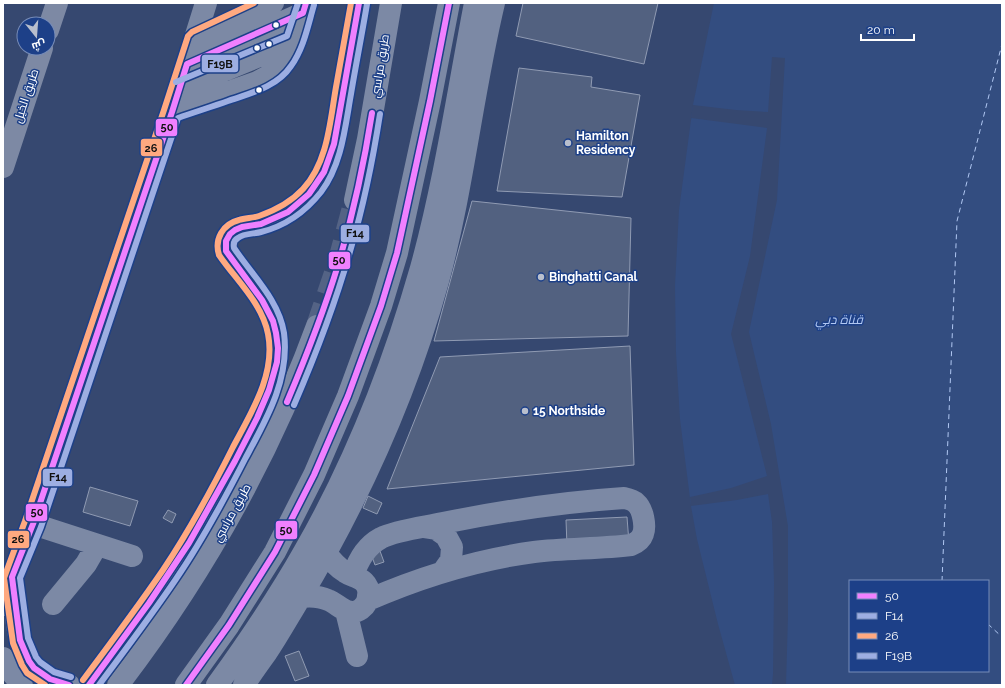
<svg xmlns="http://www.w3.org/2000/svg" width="1005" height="688" font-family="Raleway,Cairo,sans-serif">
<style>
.water{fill:#334d80;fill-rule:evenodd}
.pier{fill:#364870}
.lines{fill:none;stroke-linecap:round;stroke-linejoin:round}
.ferry{stroke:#b1c8f3;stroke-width:1;stroke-dasharray:5 4;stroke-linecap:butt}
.building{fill:#526180;stroke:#909bb3}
.minor-tunnel{stroke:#546385;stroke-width:22;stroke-dasharray:22 11;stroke-linecap:butt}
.minor{stroke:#7c89a5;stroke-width:22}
.highway{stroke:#7d89a4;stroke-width:22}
.bus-1-casing{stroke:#1d4088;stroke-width:9}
.bus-2-casing{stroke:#1d4088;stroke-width:9}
.bus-3-casing{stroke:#1d4088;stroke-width:9}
.bus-4-casing{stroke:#1d4088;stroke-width:9}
.bus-1{stroke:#f080ff;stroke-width:6}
.bus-2{stroke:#9daee2;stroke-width:6}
.bus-3{stroke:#ffa980;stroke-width:6}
.bus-4{stroke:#9daee2;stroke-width:6}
.bus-dot{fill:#fff;stroke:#1d4088;stroke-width:1.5}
.poi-dot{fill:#b9bfcd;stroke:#1d4088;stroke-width:1.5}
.labels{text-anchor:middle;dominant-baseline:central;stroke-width:3;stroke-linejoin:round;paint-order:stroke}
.street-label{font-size:12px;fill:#fff;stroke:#1d4088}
.poi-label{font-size:12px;font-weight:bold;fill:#fff;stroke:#1d4088;text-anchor:start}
.water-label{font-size:13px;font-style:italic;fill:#b1c8f3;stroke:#1d4088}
.line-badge{stroke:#1d4088;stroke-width:1.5}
.pale-badge-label{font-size:11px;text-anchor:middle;font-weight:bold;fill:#111}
</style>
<rect width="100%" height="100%" fill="#364870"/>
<path class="water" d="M714 3H1002V685H735L718 624 697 539 691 506 680 419 676 352 675 286 679 210 693 105ZM850 581H988V671H850Z"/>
<path class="pier" d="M772 57 785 58 777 200 749 332 771 424 788 526V617L786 685H772L773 674 774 583 772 522 768 494 737 500 691 506 690 497 731 488 767 476 731 334 750 256 767 128 691 118 693 105 736 110 768 112Z"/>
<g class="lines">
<path class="ferry" d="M942 581 957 221 1002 44
M988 624 1002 637"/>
</g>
<path class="building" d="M523 3H658L644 64 516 36Z
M519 68 592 77 591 87 640 95 622 197 497 191Z
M472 201 631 218 628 336 434 341Z
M630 346 634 465 387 489 440 357Z
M90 487 138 501 130 526 83 512Z
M368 496 382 503 377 514 363 508Z
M168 510 176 514 172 523 163 518Z
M627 517 629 543 567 546 566 520Z
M380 551 384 562 375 565 371 554Z
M299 651 309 676 295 681 285 656Z"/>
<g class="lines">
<path class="minor-tunnel" d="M317 326 338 264 355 200"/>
<path class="minor" d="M195 39 273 3
M187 64 303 13
M179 89 293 42
M172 112 257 82C265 78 274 74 280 67 294 53 300 22 306 3
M355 200 368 139 391 3
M33 524 132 556
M423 527 436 529 446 536 452 547 451 560 444 570
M353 576C358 560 366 546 381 538 397 530 425 527 443 523 503 511 563 502 624 498 629 499 633 500 636 503 643 509 646 526 643 534 641 540 636 543 631 545 599 549 566 548 534 552 475 560 423 576 368 600
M13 584C18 630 14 673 69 685
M301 597C310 596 319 596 328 600 339 604 348 618 361 609 365 606 368 602 368 596 369 591 368 586 364 582 359 577 351 576 345 572 337 567 331 560 326 553
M53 604 86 564 97 545
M3 605 12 577 33 524 172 112 206 3
M346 611 357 656
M3 658 12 673 22 685
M89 685C116 649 143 613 169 575 197 533 221 489 244 444 261 410 284 372 276 333 270 301 243 278 226 251 225 244 225 237 232 232 239 225 252 227 261 224 302 210 323 186 334 144L359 3
M118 685C203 574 269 457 317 326
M186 685 229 625 275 552 314 475 348 396 381 306 397 253 430 101 449 3
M217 685C248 642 278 598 304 552 355 463 393 366 421 268 445 181 458 91 475 3
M244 685C251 674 259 663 267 652 279 634 289 616 300 598 359 499 407 393 438 281 463 190 472 95 494 3"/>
<path class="highway" d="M48 30 57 3
M3 167 42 48"/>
<g class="bus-1-casing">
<path id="bus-1" d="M287 402C306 357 324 311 338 265 353 215 364 164 372 113
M69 685 50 679 34 668 29 661 20 640 12 577 33 524 172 112 187 64 303 13 306 3
M89 685 149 603 189 543 235 461 257 418 269 390 277 362 278 348 276 333 273 321 262 300 226 251V241L230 234 235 230 242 227 261 224 288 212 309 194 324 172 334 144 359 3
M186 685 229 625 275 552 314 475 348 396 381 306 397 253 430 101 449 3"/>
</g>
<g class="bus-2-casing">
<path id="bus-2" d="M294 405C316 354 336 302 351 248 364 204 373 159 380 114
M71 677 54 672 40 662 36 657 28 638 20 578 41 527 178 118C195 112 211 107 228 101 251 93 277 87 291 66 304 48 308 25 314 5
M99 685C125 650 151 616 176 579 202 541 224 500 245 459 266 420 290 379 284 333 279 300 252 275 234 248 233 243 234 240 238 238 244 233 254 234 261 232 285 226 306 211 321 192 342 164 345 127 351 94 356 64 362 34 367 4"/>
</g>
<g class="bus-3-casing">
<path id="bus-3" d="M83 680C110 644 137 608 163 570 189 531 212 489 233 447 251 413 276 374 268 334 262 303 236 280 219 255 214 239 223 224 239 220 245 218 253 218 259 216 276 210 291 202 303 189 328 162 330 121 336 87 341 59 346 31 351 3
M45 685 27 673 22 665 13 643 4 578 25 521 164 110 188 36 192 32 254 3"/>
</g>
<g class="bus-4-casing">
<path id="bus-4" d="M176 82 287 36 298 3"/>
</g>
<use href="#bus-1" class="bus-1"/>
<use href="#bus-2" class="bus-2"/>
<use href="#bus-3" class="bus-3"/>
<use href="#bus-4" class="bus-4"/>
</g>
<g class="bus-dot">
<circle cx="276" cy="25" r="3.5"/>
<circle cx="269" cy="44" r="3.5"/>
<circle cx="257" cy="48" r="3.5"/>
<circle cx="259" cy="90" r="3.5"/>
</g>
<g class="poi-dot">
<circle cx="568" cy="143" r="4"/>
<circle cx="541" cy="277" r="4"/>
<circle cx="525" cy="411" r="4"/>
</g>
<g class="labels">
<g class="street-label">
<text transform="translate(380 66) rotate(-81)">طريق مراسي</text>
<text transform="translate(26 96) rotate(-72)">طريق الخيل</text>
<text transform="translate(232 513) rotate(-61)">طريق مراسي</text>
</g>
<g class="poi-label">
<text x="576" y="136">Hamilton<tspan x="576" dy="14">Residency</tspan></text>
<text x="549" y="277">Binghatti Canal</text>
<text x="533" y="411">15 Northside</text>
</g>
<g class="water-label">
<text x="839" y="319">قناة دبي</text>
</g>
</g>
<g class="line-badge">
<rect x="201" y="54" width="38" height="19" rx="4" fill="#9daee2"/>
<rect x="155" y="118" width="23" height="19" rx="4" fill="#f080ff"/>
<rect x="140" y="138" width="23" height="19" rx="4" fill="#ffa980"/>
<rect x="340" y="224" width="30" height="19" rx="4" fill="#9daee2"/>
<rect x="328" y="251" width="23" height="19" rx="4" fill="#f080ff"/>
<rect x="42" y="468" width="31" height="19" rx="4" fill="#9daee2"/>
<rect x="25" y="503" width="23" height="19" rx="4" fill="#f080ff"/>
<rect x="275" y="520" width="23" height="20" rx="4" fill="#f080ff"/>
<rect x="7" y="530" width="23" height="19" rx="4" fill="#ffa980"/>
</g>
<g class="pale-badge-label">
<text x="220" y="68">F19B</text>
<text x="167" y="131">50</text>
<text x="151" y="152">26</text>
<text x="355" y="237">F14</text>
<text x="339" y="264">50</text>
<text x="58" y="481">F14</text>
<text x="37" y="516">50</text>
<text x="286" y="534">50</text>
<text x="18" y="543">26</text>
</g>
<rect width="1005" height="688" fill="none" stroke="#ffffff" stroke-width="8"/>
<rect x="849" y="580" width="140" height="92" fill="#1d4088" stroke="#778cb8"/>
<rect x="857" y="593" width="20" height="6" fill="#f080ff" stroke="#778cb8"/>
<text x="885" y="600" font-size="12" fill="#ffffff">50</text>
<rect x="857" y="613" width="20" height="6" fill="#9daee2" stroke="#778cb8"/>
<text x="885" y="620" font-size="12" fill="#ffffff">F14</text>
<rect x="857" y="633" width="20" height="6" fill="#ffa980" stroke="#778cb8"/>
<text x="885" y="640" font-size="12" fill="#ffffff">26</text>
<rect x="857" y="653" width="20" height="6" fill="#9daee2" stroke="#778cb8"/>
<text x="885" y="660" font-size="12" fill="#ffffff">F19B</text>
<g transform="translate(36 36) rotate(163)"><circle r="19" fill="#1d4088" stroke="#778cb8"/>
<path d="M0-3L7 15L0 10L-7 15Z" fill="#b9bfcd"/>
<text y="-6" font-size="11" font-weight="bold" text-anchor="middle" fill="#ffffff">ش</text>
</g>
<path d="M861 34v6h53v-6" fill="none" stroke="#ffffff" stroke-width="2"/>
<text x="867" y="34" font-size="12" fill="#ffffff" stroke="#1d4088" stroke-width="3" paint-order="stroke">20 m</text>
</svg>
